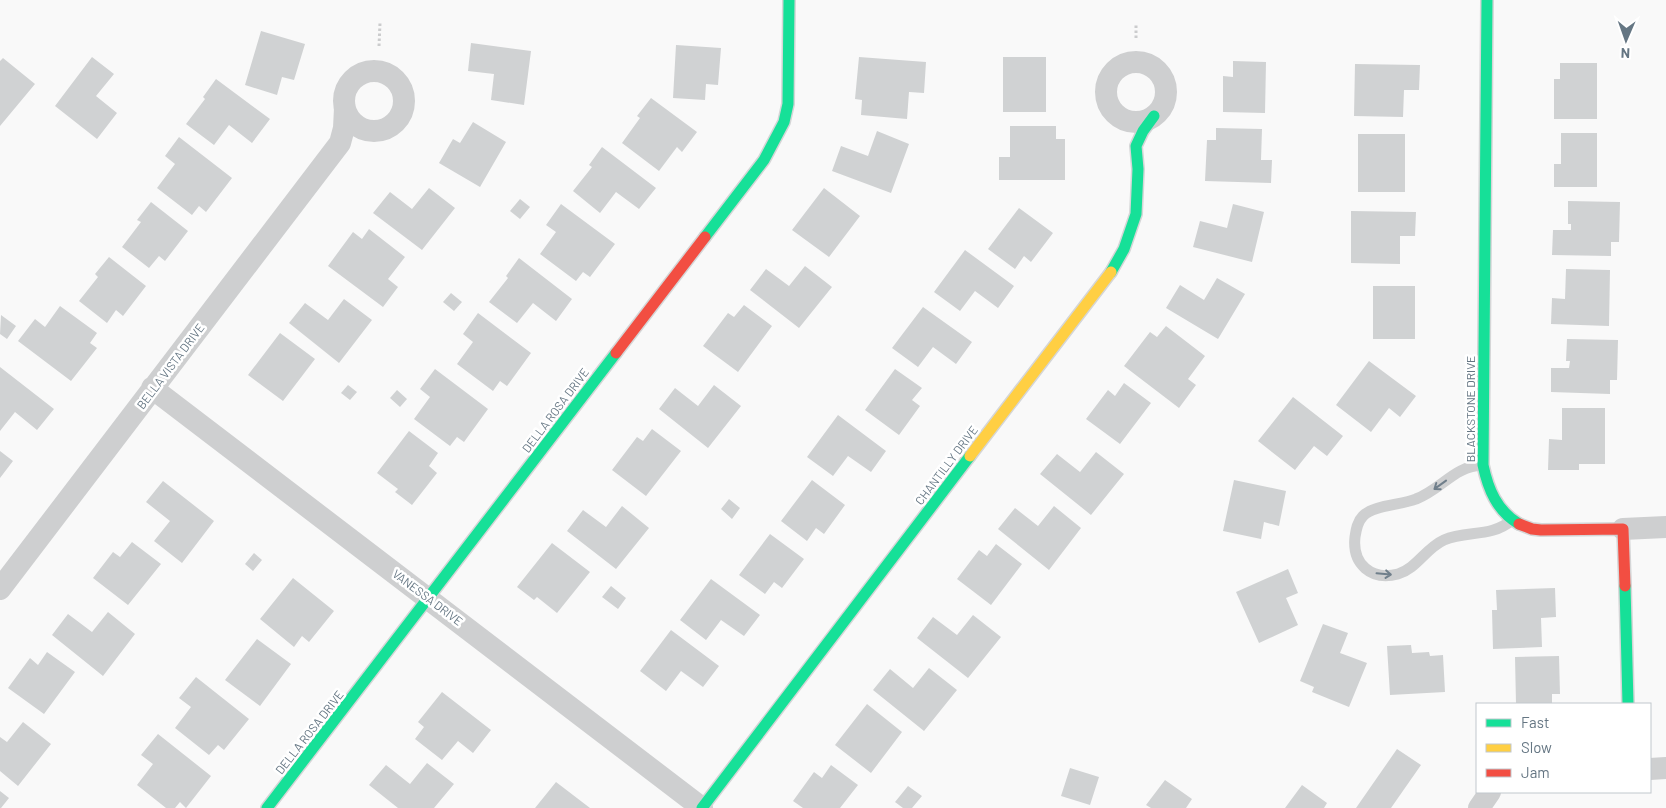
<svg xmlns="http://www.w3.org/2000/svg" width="1666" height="808" font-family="Barlow,sans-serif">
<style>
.building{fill:#d0d2d3}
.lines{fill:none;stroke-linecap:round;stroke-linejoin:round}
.fast-casing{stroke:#d5d6d7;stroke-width:14}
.slow-casing{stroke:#d5d6d7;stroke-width:14}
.jam-casing{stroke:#d5d6d7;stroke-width:14}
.path{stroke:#cbcccd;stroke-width:3;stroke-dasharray:2.5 2.5;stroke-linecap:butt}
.lane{stroke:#cecfd0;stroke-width:11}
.street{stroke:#cecfd0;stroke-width:22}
.fast{stroke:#16e098;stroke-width:11}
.slow{stroke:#ffcf43;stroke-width:11}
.jam{stroke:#f24e42;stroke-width:11}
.oneway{stroke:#707f8b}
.labels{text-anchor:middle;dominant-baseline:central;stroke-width:5;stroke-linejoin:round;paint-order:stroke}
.street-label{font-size:12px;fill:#657683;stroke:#fff}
</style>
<rect width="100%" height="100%" fill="#f9f9f9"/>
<path class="building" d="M261 31 305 44 294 80 282 77 277 95 245 85Z
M471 43 531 51 524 105 491 100 494 74 468 71Z
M676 45 721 48 718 85 706 84 705 100 673 98Z
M92 57 114 74 96 96 117 113 97 139 55 106Z
M859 57 926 62 924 93 909 92 907 119 861 115 862 100 855 99Z
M1003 57H1046V112H1003Z
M3 58 35 84 0 126V61Z
M1233 61 1266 62 1265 113 1223 112V76L1233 77Z
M1560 63H1597V119H1554V79H1560Z
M1355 64 1420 65 1419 90H1404L1403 117 1354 116Z
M216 79 270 119 252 143 229 125 214 145 186 124 205 99 203 97Z
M651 98 697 132 682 152 677 147 659 171 622 143 640 118 637 116Z
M473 122 506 142 480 187 439 163 453 139 460 143Z
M1010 126H1056V139H1065V180H999V157H1010Z
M1216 128 1262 129 1261 160H1272L1271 183 1205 181 1207 140H1216Z
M877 131 909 144 891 193 832 171 841 146 868 156Z
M1561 133H1597V187H1554V164H1561Z
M1358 134H1405V192H1358Z
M179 137 232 178 206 212 199 206 192 215 157 188 175 164 165 156Z
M602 147 656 188 639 209 616 192 600 213 573 191 592 167 589 165Z
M429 188 455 208 422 250 373 213 390 192 412 209Z
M824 188 860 216 829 257 792 230Z
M520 199 530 207 520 219 510 211Z
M1568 201 1620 202 1619 242H1611V256L1552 255 1553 230H1571V224H1568Z
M151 202 188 231 165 261 159 256 149 268 122 247 141 222 137 220Z
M561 204 615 244 590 277 583 272 576 281 540 254 556 232 546 225Z
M1233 204 1264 212 1252 262 1193 247 1200 221 1227 228Z
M1019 208 1053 233 1031 262 1024 256 1015 269 988 249Z
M1351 211 1416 212 1415 236H1400V264L1351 263Z
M369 229 405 257 388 279 398 287 383 307 328 266 353 232 362 239Z
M965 250 1014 286 998 308 975 291 960 311 934 292Z
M109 257 146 286 123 316 116 310 107 323 79 301 98 277 95 274Z
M519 258 572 299 556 321 533 303 517 323 489 302 508 278 506 276Z
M805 266 832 287 799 328 750 290 766 269 789 286Z
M1566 269 1610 270 1609 326 1551 324 1552 298 1565 299Z
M1217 278 1245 294 1218 339 1166 308 1180 285 1204 300Z
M1373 286H1415V339H1373Z
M451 293 462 302 454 311 443 302Z
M344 299 372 320 339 363 289 323 305 303 328 320Z
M744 305 772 326 738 372 703 346 728 313 734 317Z
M60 306 97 333 90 343 97 348 71 381 18 341 35 319 45 327Z
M923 307 972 342 956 364 933 347 918 367 892 348Z
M478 313 531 353 507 386 500 381 493 391 457 364 473 342 463 334Z
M1 315 16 326 7 339 0 334Z
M1166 326 1205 356 1188 379 1196 385 1179 408 1124 366 1150 332 1157 337Z
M280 333 315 359 283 401 248 375Z
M1567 339 1618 340 1617 380H1610V394L1551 392V368H1569L1570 361H1566Z
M1369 361 1416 396 1400 417 1389 408 1371 432 1336 405Z
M0 367 54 409 37 430 15 412 0 431Z
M435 369 488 409 464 442 457 437 450 446 414 419 430 397 420 389Z
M895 369 922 388 912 400 920 406 899 435 865 410Z
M1124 383 1151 403 1120 444 1086 419 1108 390 1115 396Z
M348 385 357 392 350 400 341 393Z
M714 385 741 406 708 448 659 409 675 388 698 406Z
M397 390 407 399 400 407 390 398Z
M1293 397 1343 436 1327 456 1314 446 1295 470 1258 441Z
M1562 408H1605V464H1579V470H1548L1549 439 1562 440Z
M838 415 886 451 871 472 848 456 833 476 807 457Z
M652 429 681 451 646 496 612 470 637 437 643 441Z
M409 431 438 453 429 466 437 473 412 505 395 492 398 489 377 473Z
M0 451 13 461 0 478Z
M1096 452 1124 474 1091 515 1040 474 1057 454 1080 472Z
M812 480 845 505 824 534 816 528 807 541 781 521Z
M1234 480 1286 491 1279 526 1264 522 1261 539 1223 531Z
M163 481 214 521 182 563 154 541 170 521 146 502Z
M729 499 740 508 732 519 721 509Z
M622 506 649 528 616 569 567 531 583 510 606 527Z
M1054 506 1081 528 1049 570 998 529 1015 508 1038 526Z
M770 534 804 559 782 588 774 582 765 594 739 575Z
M132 542 161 564 128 605 93 578 113 552 120 557Z
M552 543 590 572 557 613 537 597 534 600 517 587Z
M996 544 1022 564 991 605 957 579 979 550 987 556Z
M254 553 262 560 253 571 245 564Z
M1288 569 1298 593 1286 598 1298 625 1259 643 1236 592Z
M293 578 334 611 309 642 302 636 294 647 260 619Z
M711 579 760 615 744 636 721 620 706 640 680 620Z
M611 586 626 598 618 609 602 597Z
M1555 588 1556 617 1541 618 1542 647 1493 649 1492 610H1497L1496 590Z
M108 612 135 634 103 676 52 635 68 614 92 632Z
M973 615 1001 637 968 678 917 638 933 617 957 635Z
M1323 624 1348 633 1340 653 1367 663 1349 707 1312 692 1314 687 1300 681Z
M671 630 719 666 703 687 681 671 666 691 640 671Z
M257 639 291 664 260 706 225 680Z
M1411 645 1412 653 1429 652 1430 656 1443 655 1445 692 1390 695 1387 646Z
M47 652 75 672 44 714 8 688 30 658 38 665Z
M1559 656 1560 694H1552V704H1516L1515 657Z
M929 668 957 690 924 731 873 690 890 669 913 688Z
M196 677 249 719 224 750 218 745 209 755 175 728 191 707 179 698Z
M442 692 491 730 473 753 458 741 442 760 415 739 424 727 418 722Z
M867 704 902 732 871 773 835 745Z
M23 722 51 744 18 786 0 771V737L7 742Z
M158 734 211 776 186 808 180 802 175 808H166L137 785 153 764 141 755Z
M1397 749 1421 765 1391 808H1356Z
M427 763 454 784 434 808H398L369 785 386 765 410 784Z
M831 765 858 785 840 808H803L793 801 814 772 822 778Z
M1070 768 1099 777 1090 805 1061 796Z
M1165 780 1192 799 1186 808H1151L1146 805Z
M556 782 590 808H535Z
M1302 785 1327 803 1324 808H1285Z
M908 786 922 796 912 808H903L895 802Z
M0 791 9 798 1 808H0Z"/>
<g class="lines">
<g class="fast-casing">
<path id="fast" d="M1487 0 1483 465C1488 489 1497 511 1519 524
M705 237 764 160 784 122 788 104 789 0
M1111 272 1124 249 1136 214 1138 169 1136 146 1143 131 1154 116
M1625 586 1628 704
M267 808 616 353
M702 808 970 456"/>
</g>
<g class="slow-casing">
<path id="slow" d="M970 456 1111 272"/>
</g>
<g class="jam-casing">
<path id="jam" d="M616 353 705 237
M1519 524 1532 529 1541 530 1623 529 1625 586"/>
</g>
<path class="path" d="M1136 38V23
M379 46 380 23"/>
<path class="lane" d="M1483 465C1454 466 1442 489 1416 499 1402 505 1373 505 1363 516 1357 522 1356 530 1355 537 1352 564 1371 581 1398 574 1416 569 1426 548 1444 540 1467 530 1491 538 1512 520"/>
<path class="street" d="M1106 92a30 30 0 1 1 60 0a30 30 0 1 1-60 0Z
M344 101a30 30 0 1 1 60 0a30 30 0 1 1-60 0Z
M152 388 702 808
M1623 529 1666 527
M0 589 340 143 344 128 345 108
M1650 769 1666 768
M1479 808 1490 792"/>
<use href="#fast" class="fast"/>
<use href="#slow" class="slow"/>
<use href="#jam" class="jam"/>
</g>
<defs><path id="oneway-shaft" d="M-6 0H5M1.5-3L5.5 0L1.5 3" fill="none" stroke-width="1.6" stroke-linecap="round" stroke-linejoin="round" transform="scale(1.25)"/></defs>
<g class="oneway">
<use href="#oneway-shaft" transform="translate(1440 485) rotate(144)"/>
<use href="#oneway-shaft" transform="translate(1384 574) rotate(5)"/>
</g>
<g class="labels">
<g class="street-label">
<text transform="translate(170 366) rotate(-53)">BELLA VISTA DRIVE</text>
<text transform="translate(1470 409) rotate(-90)">BLACKSTONE DRIVE</text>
<text transform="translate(555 410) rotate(-53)">DELLA ROSA DRIVE</text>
<text transform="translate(946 465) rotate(-53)">CHANTILLY DRIVE</text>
<text transform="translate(428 597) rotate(37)">VANESSA DRIVE</text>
<text transform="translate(309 732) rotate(-52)">DELLA ROSA DRIVE</text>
</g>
</g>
<rect x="1476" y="703" width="175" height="90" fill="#ffffff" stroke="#c1c8cd"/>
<rect x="1486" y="719" width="25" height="8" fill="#16e098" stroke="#c1c8cd"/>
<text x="1521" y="728" font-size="15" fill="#657683">Fast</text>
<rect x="1486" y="744" width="25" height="8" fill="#ffcf43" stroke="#c1c8cd"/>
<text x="1521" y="753" font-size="15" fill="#657683">Slow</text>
<rect x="1486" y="769" width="25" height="8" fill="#f24e42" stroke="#c1c8cd"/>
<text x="1521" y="778" font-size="15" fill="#657683">Jam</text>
<g transform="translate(1626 40) rotate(182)" stroke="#ffffff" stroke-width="4" paint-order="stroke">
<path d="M0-4L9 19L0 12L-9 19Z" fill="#657683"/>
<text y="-8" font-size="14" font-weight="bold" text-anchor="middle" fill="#657683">N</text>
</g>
</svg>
